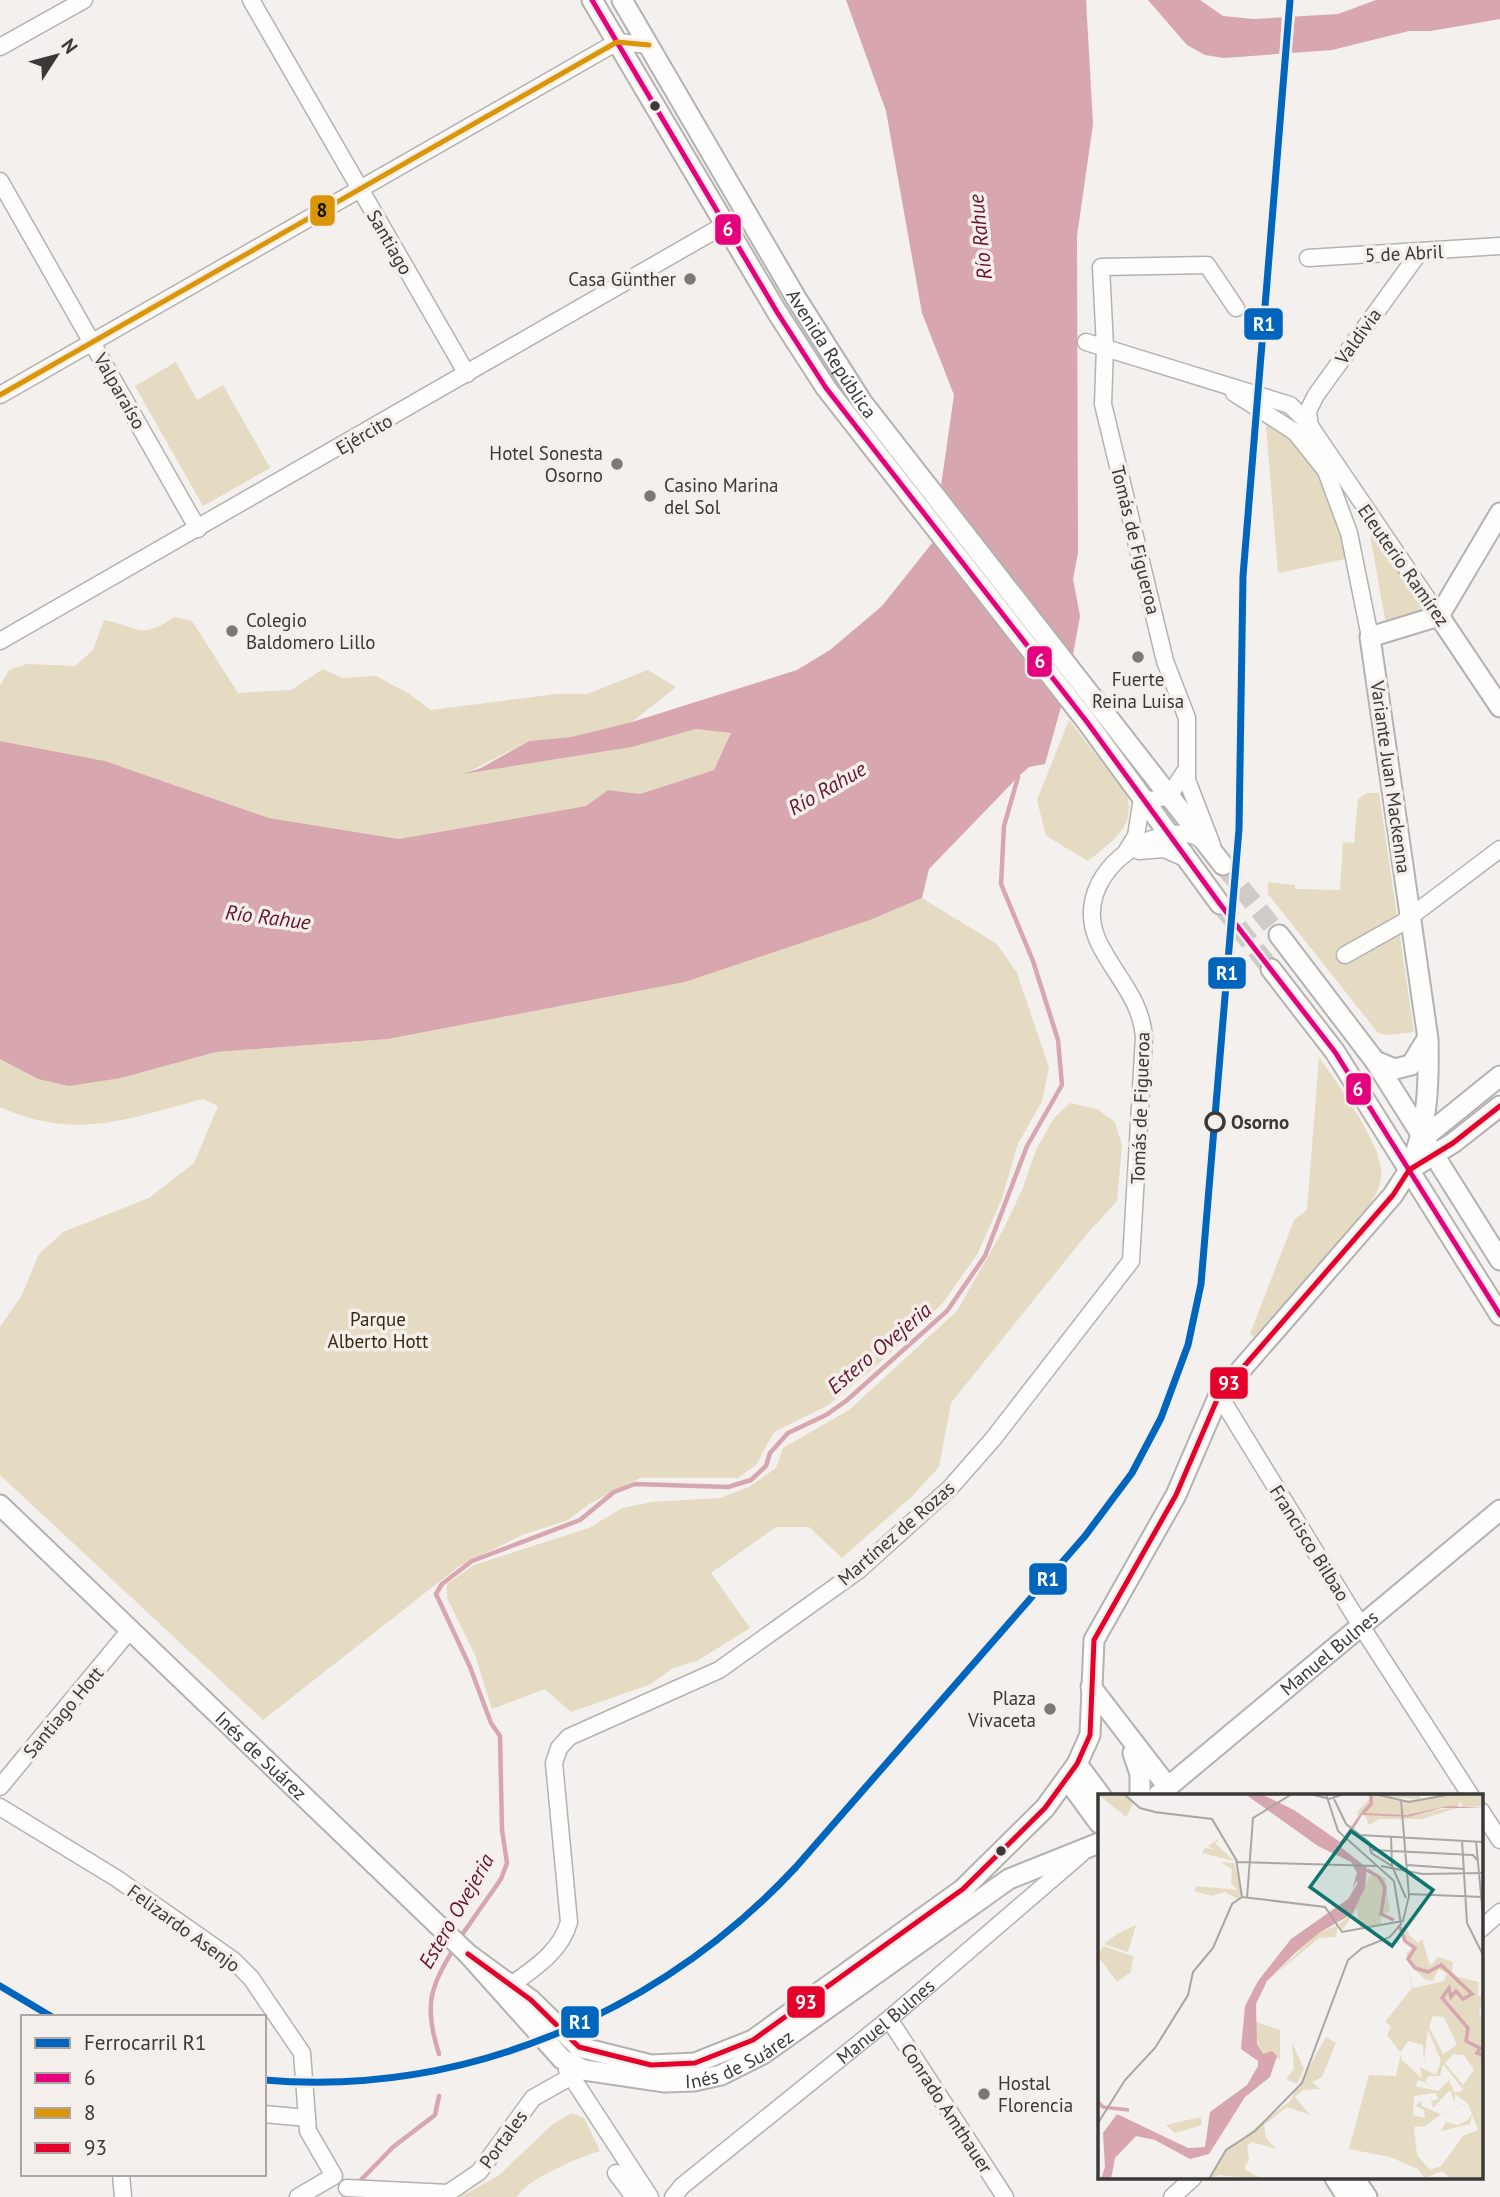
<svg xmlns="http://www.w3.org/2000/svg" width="1500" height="2197" font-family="'PT Sans',sans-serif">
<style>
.green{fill:#e4dbc2}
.water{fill:#d8a6ae}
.pier{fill:#f3f0ed}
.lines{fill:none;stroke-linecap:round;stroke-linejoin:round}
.stream{stroke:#d8a6ae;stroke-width:4.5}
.major-tunnel{stroke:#cecbc9;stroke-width:19;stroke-dasharray:19 10;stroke-linecap:butt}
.minor-casing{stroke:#b4b2b0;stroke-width:19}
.major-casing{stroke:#b4b2b0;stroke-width:23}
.minor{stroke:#fdfdfc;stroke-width:16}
.major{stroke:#fdfdfc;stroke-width:19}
.bus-1-casing{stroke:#f5efeb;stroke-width:10}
.bus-2-casing{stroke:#f5efeb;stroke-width:10}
.bus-3-casing{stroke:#f5efeb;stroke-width:10}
.bus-1{stroke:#e5007d;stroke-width:5}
.bus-2{stroke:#db9608;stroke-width:5}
.bus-3{stroke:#e4002b;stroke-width:5}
.rail-1-casing{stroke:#f5efeb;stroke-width:12}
.rail-1{stroke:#0065bd;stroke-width:7}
.bus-dot{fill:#3b3837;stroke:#f5efeb;stroke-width:2.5}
.poi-dot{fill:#7b7877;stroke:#f5efeb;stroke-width:2.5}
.stop-dot{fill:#f5efeb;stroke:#3b3837;stroke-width:3.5}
.labels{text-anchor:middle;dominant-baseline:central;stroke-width:7;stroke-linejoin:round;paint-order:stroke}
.street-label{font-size:19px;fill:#3b3837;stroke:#f5efeb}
.poi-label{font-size:19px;fill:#3b3837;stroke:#f5efeb;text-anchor:end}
.stop-label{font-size:19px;font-weight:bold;fill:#3b3837;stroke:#f5efeb;text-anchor:start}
.park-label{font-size:19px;fill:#342b0e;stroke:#f5efeb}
.water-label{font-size:21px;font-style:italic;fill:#66142d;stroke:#f5efeb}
.inset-river{fill:none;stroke:#d8a6ae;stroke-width:3.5}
.inset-road{fill:none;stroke:#a9a6a4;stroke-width:2}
.view{fill:#0f766e;fill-opacity:0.15;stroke:#0f766e;stroke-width:3.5}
.inset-edge{fill:none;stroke:#3b3837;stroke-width:3.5}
.line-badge{stroke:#f5efeb;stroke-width:2.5}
.badge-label{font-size:19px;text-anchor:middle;font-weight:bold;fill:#fff}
.pale-badge-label{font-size:19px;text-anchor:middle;font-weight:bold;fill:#111}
</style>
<rect width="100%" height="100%" fill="#f3f0ed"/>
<path class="green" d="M176 362 197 400 223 385 270 468 203 506 135 386Z
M1266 425 1298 441 1320 474 1350 558 1278 573Z
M1377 532 1431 612 1394 628 1385 619 1370 535Z
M174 617 192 621 238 693 291 690 323 669 342 678 376 676 408 693 431 710 556 694H587L648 670 676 687 632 722 571 737 529 741 466 773 632 747 696 729 732 733 714 770 640 794 608 790 586 806 400 839 269 818 105 761 0 741V686L9 670 27 664 75 666 93 650 104 620C136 626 141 641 174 617Z
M1069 720 1127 795C1136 828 1111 842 1088 861L1046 836 1037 800Z
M1367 793H1379L1414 1032 1387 1035 1378 1033 1268 894V882L1295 885V889L1340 890 1343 842 1354 843 1358 799Z
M922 898 997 944 1017 973 1049 1068 1042 1101 1018 1144 1001 1201 978 1253 943 1303 875 1367 827 1406 774 1432 756 1465 738 1478H640L589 1504 568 1520 522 1535 458 1567 263 1720 0 1475V1327L22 1295 39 1254 63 1232 149 1198 194 1163 218 1106 203 1099C126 1119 77 1141 0 1107V1059L38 1079 121 1078 216 1052 388 1039 685 982 870 920Z
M1319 1057C1337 1083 1377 1138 1381 1168 1382 1182 1378 1192 1370 1204L1254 1337 1250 1334 1294 1220 1307 1210Z
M1070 1103 1097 1109 1115 1122 1122 1145 1117 1201 1086 1235 951 1403 939 1467 911 1497 842 1558 809 1527H776L711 1573 750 1628 697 1661 673 1668 651 1684 571 1712 545 1689 492 1709 475 1655 447 1598V1584L474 1565 589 1528 622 1508 652 1502 720 1498 749 1487 776 1468 783 1448 849 1410 957 1311 1002 1232 1022 1190 1036 1150 1054 1118Z
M572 2113 584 2118 600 2151C579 2157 527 2179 517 2197H460L498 2176 553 2124Z"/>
<path class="water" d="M846 0H1086L1093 124 1077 236 1078 553 1073 579 1080 616 1068 682 1045 764 1029 767 1018 777 929 869 922 898 870 920 685 982 388 1039 216 1052 121 1078 69 1086 38 1079 0 1059V741L105 761 269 818 399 839 586 806 608 790 640 794 714 770 731 733 696 729 632 747 463 774 481 768 529 741 571 737 632 722 797 670 830 650 882 606 933 542 954 395 922 313 886 111Z
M1148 0H1200L1223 16 1253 19 1338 14 1376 0H1500V19L1431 31H1409L1332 50 1224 58 1205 55 1187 45Z"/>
<path class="pier" d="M1282 15H1295L1291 58 1279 59Z"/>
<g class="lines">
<path class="stream" d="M459 1939 501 1879 507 1863 502 1830 500 1736 491 1723 470 1667 436 1594 442 1584 472 1561 580 1520 614 1492 635 1484 728 1487 751 1480 766 1466 770 1453 788 1433 826 1415 846 1401 947 1311 985 1256 1027 1146 1062 1085 1058 1040 1033 961 1001 884 1004 826 1018 777
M439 2054C424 2007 429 1987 455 1947
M358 2183 393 2147 435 2115 439 2096"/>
<path class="major-tunnel" d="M1223 865 1279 935
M1220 904 1271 969"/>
<g class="minor-casing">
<g id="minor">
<path d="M251 0 467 374"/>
<path d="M0 47 84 0"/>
<path d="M0 181 198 529"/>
<path d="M1308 258 1500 246"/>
<path d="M1086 342 1290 405 1308 423 1439 616"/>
<path d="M1234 393 1295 432 1323 467"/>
<path d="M0 395 617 42 649 45"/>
<path d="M1310 428 1308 411 1316 395 1419 253"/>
<path d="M1320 455 1349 533 1370 637"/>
<path d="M0 641 726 224"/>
<path d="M1212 845 1187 780V718L1165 661 1103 404 1105 347 1101 267 1207 265 1236 308"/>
<path d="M1139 851 1164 849 1187 859"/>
<path d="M1126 852 1136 836 1142 798 1152 800 1169 796 1186 770"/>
<path d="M1345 955 1402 923 1500 849"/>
<path d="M1219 1395 1361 1626 1471 1796"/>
<path d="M0 1787 125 1636"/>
<path d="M0 1807 116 1878 233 1960 251 1978 302 2053 308 2131 334 2176 298 2197"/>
<path d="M1481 1811 1500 1840"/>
<path d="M1481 1929 1500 1912"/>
<path d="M511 1985C535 1968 561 1951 569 1922L554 1763 559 1748 569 1737 719 1670 859 1570 950 1488 993 1439 1131 1261 1144 1037C1141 998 1114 975 1098 941 1077 894 1114 850 1158 837 1174 833 1191 830 1204 842"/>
<path d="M889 2019 1005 2197"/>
<path d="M567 2070 650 2197"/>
<path d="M264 2114 307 2118"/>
<path d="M616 2173 634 2197"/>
<path d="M121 2174 123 2197"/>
<path d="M347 2188 448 2193 479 2172 533 2098 572 2076"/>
<path id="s1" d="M673 2197 682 2186 889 2019 1081 1854"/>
<path d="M1172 2197 1193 2178"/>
</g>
</g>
<g class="major-casing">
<g id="major">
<path d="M592 0 777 312 826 388 1087 722 1220 904"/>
<path id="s2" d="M622 0 796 298 862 402 1223 865"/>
<path d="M1439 616 1500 707"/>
<path d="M1279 935 1375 1061 1500 1260"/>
<path d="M1271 969 1335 1052 1500 1315"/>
<path d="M1375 1061 1395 1069 1411 1065 1427 1039"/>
<path d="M1422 1139 1500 1076"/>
<path d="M1409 1170C1428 1125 1429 1087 1428 1039L1370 637 1439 616 1500 513"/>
<path id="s3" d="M0 1505 468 1954 562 2059 584 2070 665 2082 694 2081 721 2075 763 2054 1009 1879 1099 1843"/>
<path d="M1091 1687 1168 1787"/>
<path d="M1133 1753 1140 1774V1796"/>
<path d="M1077 1764 1101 1796"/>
<path d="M1067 1779 1099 1823"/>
<path id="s4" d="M1157 1796 1500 1510"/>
<path d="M468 1954 531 2000 579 2047 651 2065 695 2063 753 2040 963 1889 1045 1808 1077 1764 1090 1735 1094 1640 1176 1495 1219 1395 1393 1195 1409 1170 1453 1143 1500 1106"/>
<path d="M1335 2178 1347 2197"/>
<path d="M1354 2178 1367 2197"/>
</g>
</g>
<use href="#minor" class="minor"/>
<use href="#major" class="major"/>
<g class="bus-1-casing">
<path id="bus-1" d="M592 0 777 312 826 388 1087 722 1220 904 1335 1052 1500 1315"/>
</g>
<g class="bus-2-casing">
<path id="bus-2" d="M0 395 617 42 649 45"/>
</g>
<g class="bus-3-casing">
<path id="bus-3" d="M468 1954 531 2000 579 2047 651 2065 695 2063 753 2040 963 1889 1045 1808 1077 1764 1090 1735 1094 1640 1176 1495 1219 1395 1393 1195 1409 1170 1453 1143 1500 1106"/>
</g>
<use href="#bus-1" class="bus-1"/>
<use href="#bus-2" class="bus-2"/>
<use href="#bus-3" class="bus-3"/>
<g class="rail-1-casing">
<path id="rail-1" d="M0 1986 52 2017
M264 2080C464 2097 660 2013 796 1867L1085 1536 1132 1473 1161 1418 1188 1345 1201 1284 1239 829 1243 576 1290 0"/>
</g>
<use href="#rail-1" class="rail-1"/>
</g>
<g class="bus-dot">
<circle cx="655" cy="106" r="6"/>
<circle cx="1001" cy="1851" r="6"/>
</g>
<g class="poi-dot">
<circle cx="690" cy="279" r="7"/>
<circle cx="617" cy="464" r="7"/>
<circle cx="650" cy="496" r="7"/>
<circle cx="232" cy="631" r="7"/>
<circle cx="1138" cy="657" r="7"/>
<circle cx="1050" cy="1709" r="7"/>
<circle cx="984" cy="2094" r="7"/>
</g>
<circle class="stop-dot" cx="1215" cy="1122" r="9"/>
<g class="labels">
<g class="street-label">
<text transform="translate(390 242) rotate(60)">Santiago</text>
<text transform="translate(1404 253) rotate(-3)">5 de Abril</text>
<text transform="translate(1358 336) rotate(-54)">Valdivia</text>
<text stroke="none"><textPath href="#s2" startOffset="411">Avenida República</textPath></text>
<text transform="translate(120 391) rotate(60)">Valparaíso</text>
<text transform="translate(364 434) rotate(-30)">Ejército</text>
<text transform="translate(1136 540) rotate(76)">Tomás de Figueroa</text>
<text transform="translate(1404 565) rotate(55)">Eleuterio Ramírez</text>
<text transform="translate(1391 777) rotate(82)">Variante Juan Mackenna</text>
<text transform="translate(1140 1108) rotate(-88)">Tomás de Figueroa</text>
<text transform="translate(896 1533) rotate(-41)">Martínez de Rozas</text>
<text transform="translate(1310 1543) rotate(58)">Francisco Bilbao</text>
<text stroke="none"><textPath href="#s4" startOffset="224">Manuel Bulnes</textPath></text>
<text transform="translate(63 1712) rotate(-50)">Santiago Hott</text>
<text stroke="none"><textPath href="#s3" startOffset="362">Inés de Suárez</textPath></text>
<text transform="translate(184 1928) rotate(36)">Felizardo Asenjo</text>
<text stroke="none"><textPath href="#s1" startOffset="276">Manuel Bulnes</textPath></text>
<text stroke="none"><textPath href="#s3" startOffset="975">Inés de Suárez</textPath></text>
<text transform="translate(947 2108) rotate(57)">Conrado Amthauer</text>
<text transform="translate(503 2139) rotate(-54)">Portales</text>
</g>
<g class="poi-label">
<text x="676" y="279">Casa Günther</text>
<text x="603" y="453">Hotel Sonesta<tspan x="603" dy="22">Osorno</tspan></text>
<text x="664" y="485" text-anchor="start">Casino Marina<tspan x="664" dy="22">del Sol</tspan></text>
<text x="246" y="620" text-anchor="start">Colegio<tspan x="246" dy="22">Baldomero Lillo</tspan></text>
<text x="1138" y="679" text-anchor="middle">Fuerte<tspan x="1138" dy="22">Reina Luisa</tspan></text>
<text x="1036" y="1698">Plaza<tspan x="1036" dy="22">Vivaceta</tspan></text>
<text x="998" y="2083" text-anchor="start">Hostal<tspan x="998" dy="22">Florencia</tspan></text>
</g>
<g class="stop-label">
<text x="1231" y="1122">Osorno</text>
</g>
<g class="park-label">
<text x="378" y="1319">Parque<tspan x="378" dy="22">Alberto Hott</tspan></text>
</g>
<g class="water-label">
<text transform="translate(980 237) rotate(-96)">Río Rahue</text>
<text transform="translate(827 788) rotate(-30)">Río Rahue</text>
<text transform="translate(268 917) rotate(7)">Río Rahue</text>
<text transform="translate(879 1348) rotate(-40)">Estero Ovejeria</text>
<text transform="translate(456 1911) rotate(-60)">Estero Ovejeria</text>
</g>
</g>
<g transform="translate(1098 1794)">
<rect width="385" height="385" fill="#f3f0ed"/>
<path d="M0 0H26L35 9 28 23ZM276 0H322V5L280 3 302 7 304 21H267L310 23 343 14H359L324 25H281L271 31 266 19 260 23 259 18ZM360 0H385V12L365 13 362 7 360 13 305 21 304 7ZM120 45 118 50 136 67 104 59 107 54 118 56 110 52ZM122 68 136 69 144 100 140 105 127 98 113 102 96 97 99 92 139 96 133 89 134 75ZM276 81 287 84 292 118 283 120V130L262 134 259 115 244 136 241 130 254 120 271 83ZM306 129 312 142 320 149 324 145 332 172 340 163 355 168 354 177 360 183 381 188 380 202H385L381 220 385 227V384L353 385 344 377 327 384 320 375 292 363 251 355 271 281 298 282 303 259 289 241 293 232 287 228 314 194 310 173 315 194 346 187 348 180 355 184 347 178 340 175 335 187 328 186 315 174 308 160 317 152 306 143ZM335 222 346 223 359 251 345 260 331 233ZM330 236 343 267 338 281 322 273 324 284 303 265V258L310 247 325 251 326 268ZM355 260 366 261 376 276 365 291 347 269ZM345 270 365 295 362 298H356L351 286 340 297 317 292 320 286 331 290 327 287 331 282H342ZM352 296 357 309V300L369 309 342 320 324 312 323 307 317 312 326 316 327 324 315 321 316 302 337 299 341 305 333 307 335 314ZM370 309 374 320 370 326 360 331 348 328 343 337 372 330 374 321 380 336 365 342 343 372 332 376 319 361 316 333 328 332 343 320ZM38 131 30 158 6 150 19 140ZM240 131 238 143 221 144 169 187 221 139ZM5 152 35 162 33 178 19 188 0 162ZM155 227 182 236V265L162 259ZM228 243 238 249 224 283 214 288 222 295 205 296 197 303 212 321 189 313 166 331 168 344 178 355 154 348 149 352 151 365 146 375 164 385 121 381 112 385 128 357 192 307ZM194 249 206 275 199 290 188 285 196 275ZM103 323 104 331 77 339 68 331Z" fill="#e4dbc2" fill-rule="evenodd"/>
<path d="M147 0H163L196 16 242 48 263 19 308 21 351 12 385 14H343L310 23 264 21 247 49 239 50 269 74 267 94 254 120 221 139 196 160 169 187 158 210 159 250 165 260 174 257 179 262 172 283 147 303 111 360 92 365 57 346 38 342 17 364 13 385H3L7 373 5 339 19 320 90 354 107 353 112 318 149 291 160 272V267L143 255 147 212 160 187 193 145 250 105 259 90V86L254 96 259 79 253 68 220 52Z" fill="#d8a6ae"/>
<path class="inset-river" d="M265 19 273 10V0M269 76 281 83 287 93 283 120 296 126M302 133 307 147 317 154 310 165 317 174 330 178 343 171 374 200 365 205 358 197 353 203 351 194 344 204 370 234 368 247 382 254 379 259 385 261M0 308 5 313 31 316"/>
<path class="inset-road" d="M26 0 42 14 57 18M213 0 231 5 246 0M276 0 311 8 354 0M236 5 248 30 271 48 273 59 294 72M56 18 114 25 140 69M262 41 385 48M293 42 294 72 308 104M364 46 369 129 385 161M378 47 385 122M274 56 375 61 380 67M138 65 144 103M139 68 279 72M309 71 366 75M283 72 324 80 385 79M310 100 385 103M144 103 227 113 244 138 305 127 311 102 303 6M149 104 155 24 194 0M0 329 27 286 57 254 90 201 95 178 115 154 134 110 144 103M111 385 128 356 157 337 204 289 250 166 264 154 292 143 303 130 296 87 240 37 228 0"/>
<path class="view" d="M253 37 335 96 294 152 212 93Z"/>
<rect width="385" height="385" class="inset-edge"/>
</g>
<g class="line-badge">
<rect x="309" y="194" width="27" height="33" rx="7" fill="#db9608"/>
<rect x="714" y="213" width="28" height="33" rx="7" fill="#e5007d"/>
<rect x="1243" y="307" width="41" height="34" rx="7" fill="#0065bd"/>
<rect x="1026" y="645" width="27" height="33" rx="7" fill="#e5007d"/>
<rect x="1207" y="956" width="40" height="34" rx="7" fill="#0065bd"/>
<rect x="1345" y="1072" width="27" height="34" rx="7" fill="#e5007d"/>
<rect x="1209" y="1366" width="40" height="34" rx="7" fill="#e4002b"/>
<rect x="1028" y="1562" width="40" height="34" rx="7" fill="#0065bd"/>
<rect x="786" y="1985" width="40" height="34" rx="7" fill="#e4002b"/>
<rect x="560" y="2005" width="40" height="34" rx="7" fill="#0065bd"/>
</g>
<g class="badge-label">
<text x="728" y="236">6</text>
<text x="1264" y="331">R1</text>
<text x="1040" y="668">6</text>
<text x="1227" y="980">R1</text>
<text x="1358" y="1096">6</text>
<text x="1229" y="1390">93</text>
<text x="1048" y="1586">R1</text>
<text x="806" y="2009">93</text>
<text x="580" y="2029">R1</text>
</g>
<g class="pale-badge-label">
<text x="322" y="217">8</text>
</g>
<rect x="21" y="2015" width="245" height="161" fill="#f5efeb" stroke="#aba6a3" stroke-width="2"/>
<rect x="35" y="2038" width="35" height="10" fill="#0065bd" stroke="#aba6a3" stroke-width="2"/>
<text x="84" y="2050" font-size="21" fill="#3b3837">Ferrocarril R1</text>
<rect x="35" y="2073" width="35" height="10" fill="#e5007d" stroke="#aba6a3" stroke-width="2"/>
<text x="84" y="2085" font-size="21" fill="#3b3837">6</text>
<rect x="35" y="2108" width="35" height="10" fill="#db9608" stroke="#aba6a3" stroke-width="2"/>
<text x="84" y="2120" font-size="21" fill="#3b3837">8</text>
<rect x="35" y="2143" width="35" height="10" fill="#e4002b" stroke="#aba6a3" stroke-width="2"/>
<text x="84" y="2155" font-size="21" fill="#3b3837">93</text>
<g transform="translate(56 56) rotate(54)" stroke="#f5efeb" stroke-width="5" paint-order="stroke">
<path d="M0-5L12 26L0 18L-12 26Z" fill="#3b3837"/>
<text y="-10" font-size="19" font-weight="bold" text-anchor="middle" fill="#3b3837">N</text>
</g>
</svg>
